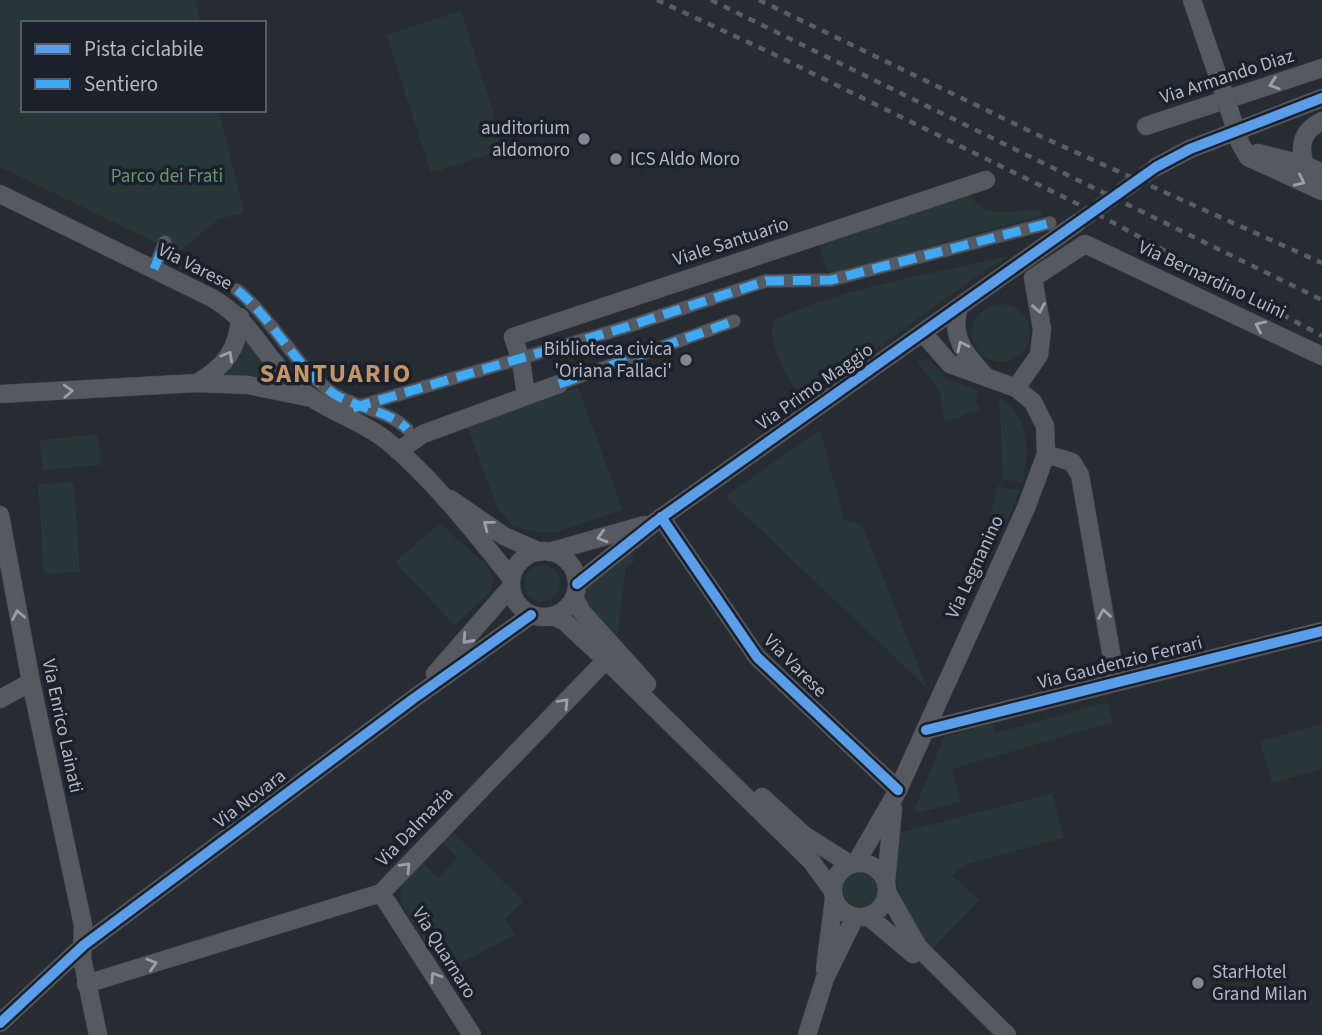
<svg xmlns="http://www.w3.org/2000/svg" width="1322" height="1035" font-family="'Source Sans 3',sans-serif">
<style>
.green{fill:#283638}
.lines{fill:none;stroke-linecap:round;stroke-linejoin:round}
.minor-tunnel{stroke:#3c4048;stroke-width:18;stroke-dasharray:18 9;stroke-linecap:butt}
.pedestrian-casing{stroke:#43464b;stroke-width:14}
.minor-casing{stroke:#43464b;stroke-width:19}
.pedestrian{stroke:#565960;stroke-width:12}
.minor{stroke:#565960;stroke-width:18}
.rail{stroke:#5b5d64;stroke-width:4.5;stroke-dasharray:7 7;stroke-linecap:butt}
.minor-bridge-casing{stroke:#43464b;stroke-width:19;stroke-linecap:butt}
.minor-bridge{stroke:#565960;stroke-width:18}
.quiet{stroke:#3fa9f5;stroke-width:9;stroke-dasharray:18 9;stroke-linecap:butt}
.cycleway-casing{stroke:#1b212b;stroke-width:15}
.cycleway{stroke:#5a9eea;stroke-width:10}
.oneway{stroke:#9aa0aa}
.poi-dot{fill:#818690;stroke:#1b212b;stroke-width:2.5}
.labels{text-anchor:middle;dominant-baseline:central;stroke-width:7;stroke-linejoin:round;paint-order:stroke}
.street-label{font-size:19px;fill:#b1b7c3;stroke:#1b212b}
.poi-label{font-size:19px;fill:#b1b7c3;stroke:#1b212b;text-anchor:end}
.park-label{font-size:19px;fill:#6b9174;stroke:#1b212b}
.district-label{font-size:26px;font-weight:bold;letter-spacing:2px;fill:#c79467;stroke:#1b212b}
</style>
<rect width="100%" height="100%" fill="#272b32"/>
<path class="green" d="M0 0H195L200 23H23V110H219L244 213 219 219 177 253 0 167Z
M461 11 505 149 431 173 386 35Z
M969 192C986 223 1011 209 1039 210L1043 215 829 274 818 243Z
M1010 255C939 300 873 353 804 402 791 384 764 341 774 320 849 285 931 275 1010 255Z
M972 333a29 29 0 1 1 58 0a29 29 0 1 1-58 0Z
M244 338 281 386 224 376 240 357Z
M929 359 946 378 979 391 976 402 980 410 944 422 940 391 916 361Z
M578 387 623 510 557 532H536L513 526 497 507 466 424Z
M999 396C1031 420 1028 445 1023 483L1003 479Z
M820 430 844 519 862 525 927 688 725 496Z
M98 434 101 465 43 470 39 440Z
M74 482 80 572 44 574 38 484Z
M997 486 1020 491 975 590Z
M440 523 487 566 494 581 489 593 455 626 395 562Z
M630 551 635 561 626 567 618 632 613 636C568 586 582 586 630 551Z
M524 583a18 18 0 1 1 36 0a18 18 0 1 1-36 0Z
M1107 702 1113 722 952 769 961 802 918 813 914 810 944 737 993 723 996 733Z
M1322 724V769L1272 783 1260 741Z
M1052 793 1064 838 967 864 952 875 979 900 930 952C903 905 891 890 895 834Z
M451 830 524 901 505 920 515 935 444 972 401 904C397 885 410 874 421 861L438 878 458 858 441 841Z
M843 889a18 18 0 1 1 36 0a18 18 0 1 1-36 0Z"/>
<g class="lines">
<path class="minor-tunnel" d="M1077 223 1156 167"/>
<g class="pedestrian-casing">
<path id="pedestrian" d="M154 269 165 242
M237 290C273 319 297 369 334 394 356 408 390 411 407 429
M559 384 734 321
M353 408 623 328 766 281 831 280 1050 223"/>
</g>
<g class="minor-casing">
<path id="minor" d="M1192 0 1226 100
M1146 126 1322 68
M1240 143 1248 157 1322 191
M1258 153 1305 165 1322 173
M1305 165C1298 145 1303 130 1322 121
M1156 167 1190 149 1322 98
M0 194 212 298C251 320 263 356 295 385 322 410 358 418 386 440 430 476 476 533 511 578
M959 307C949 338 967 356 987 378
M197 383C225 366 238 350 240 317
M1016 388 1039 355 1042 329 1033 278 1085 244 1322 356
M0 394 197 383 248 385 307 397
M526 396 521 360 513 337 986 180
M398 451 423 434 559 384
M1046 454 1072 462 1080 475 1116 681
M450 499 504 536 540 552
M0 515 31 682 83 925 82 958 98 1035
M661 517 757 657 898 790
M511 584a33 33 0 1 1 66 0a33 33 0 1 1-66 0Z
M549 552 645 525
M577 584 655 522 1077 223
M574 597 582 612 647 684
M553 616 564 621 606 660 811 861 833 891
M435 674 511 587
M0 699 31 682
M926 730 1322 631
M762 797 804 835 850 864
M856 863 898 790 1026 508 1046 454 1045 426 1033 402 1016 388 950 364 923 333
M833 890a27 27 0 1 1 54 0a27 27 0 1 1-54 0Z
M886 882 893 809
M887 892 918 947 1007 1035
M381 893 472 1035
M868 916 913 954
M825 969 834 899
M86 984 381 893 606 660
M0 1023 84 945 413 699 531 615
M807 1035 825 978 855 917"/>
</g>
<use href="#pedestrian" class="pedestrian"/>
<use href="#minor" class="minor"/>
<path class="rail" d="M657 0 767 51 1088 209 1322 336
M711 0 1322 300
M759 0 1042 137 1322 263"/>
<g class="minor-bridge-casing">
<path id="minor-bridge" d="M1226 100 1240 143"/>
</g>
<use href="#minor-bridge" class="minor-bridge"/>
<path class="quiet" d="M154 269 165 242
M237 290C273 319 297 369 334 394 356 408 390 411 407 429
M559 384 734 321
M353 408 623 328 766 281 831 280 1050 223"/>
<g class="cycleway-casing">
<path id="cycleway" d="M661 517 757 657 898 790
M577 584 655 522 1156 167 1190 149 1322 98
M926 730 1322 631
M0 1023 84 945 413 699 531 615"/>
</g>
<use href="#cycleway" class="cycleway"/>
</g>
<defs><path id="oneway-chevron" d="M-2-3.5L2.5 0L-2 3.5" fill="none" stroke-width="1.6" stroke-linecap="round" stroke-linejoin="round" transform="scale(1.75)"/></defs>
<g class="oneway">
<use href="#oneway-chevron" transform="translate(1274 84) rotate(162)"/>
<use href="#oneway-chevron" transform="translate(1300 181) rotate(25)"/>
<use href="#oneway-chevron" transform="translate(1039 308) rotate(80)"/>
<use href="#oneway-chevron" transform="translate(1260 326) rotate(-155)"/>
<use href="#oneway-chevron" transform="translate(962 346) rotate(-116)"/>
<use href="#oneway-chevron" transform="translate(228 356) rotate(-60)"/>
<use href="#oneway-chevron" transform="translate(68 391) rotate(-3)"/>
<use href="#oneway-chevron" transform="translate(488 525) rotate(-142)"/>
<use href="#oneway-chevron" transform="translate(602 537) rotate(163)"/>
<use href="#oneway-chevron" transform="translate(1104 614) rotate(-100)"/>
<use href="#oneway-chevron" transform="translate(18 615) rotate(-101)"/>
<use href="#oneway-chevron" transform="translate(467 639) rotate(132)"/>
<use href="#oneway-chevron" transform="translate(564 703) rotate(-46)"/>
<use href="#oneway-chevron" transform="translate(406 867) rotate(-46)"/>
<use href="#oneway-chevron" transform="translate(152 964) rotate(-17)"/>
<use href="#oneway-chevron" transform="translate(435 977) rotate(-122)"/>
</g>
<g class="poi-dot">
<circle cx="584" cy="139" r="7"/>
<circle cx="616" cy="159" r="7"/>
<circle cx="686" cy="360" r="7"/>
<circle cx="1198" cy="983" r="7"/>
</g>
<g class="labels">
<g class="street-label">
<text transform="translate(1227 77) rotate(-18)">Via Armando Diaz</text>
<text transform="translate(731 242) rotate(-18)">Viale Santuario</text>
<text transform="translate(195 267) rotate(27)">Via Varese</text>
<text transform="translate(1212 280) rotate(25)">Via Bernardino Luini</text>
<text transform="translate(815 387) rotate(-35)">Via Primo Maggio</text>
<text transform="translate(975 567) rotate(-65)">Via Legnanino</text>
<text transform="translate(1120 663) rotate(-14)">Via Gaudenzio Ferrari</text>
<text transform="translate(795 666) rotate(45)">Via Varese</text>
<text transform="translate(62 726) rotate(78)">Via Enrico Lainati</text>
<text transform="translate(250 799) rotate(-37)">Via Novara</text>
<text transform="translate(415 827) rotate(-46)">Via Dalmazia</text>
<text transform="translate(444 953) rotate(58)">Via Quarnaro</text>
</g>
<g class="poi-label">
<text x="570" y="128">auditorium<tspan x="570" dy="22">aldomoro</tspan></text>
<text x="630" y="159" text-anchor="start">ICS Aldo Moro</text>
<text x="672" y="349">Biblioteca civica<tspan x="672" dy="22">'Oriana Fallaci'</tspan></text>
<text x="1212" y="972" text-anchor="start">StarHotel<tspan x="1212" dy="22">Grand Milan</tspan></text>
</g>
<g class="park-label">
<text x="167" y="176">Parco dei Frati</text>
</g>
<g class="district-label">
<text x="336" y="373">SANTUARIO</text>
</g>
</g>
<rect x="21" y="21" width="245" height="91" fill="#1b212b" stroke="#575d68" stroke-width="2"/>
<rect x="35" y="44" width="35" height="10" fill="#5a9eea" stroke="#575d68" stroke-width="2"/>
<text x="84" y="56" font-size="21" fill="#b1b7c3">Pista ciclabile</text>
<rect x="35" y="79" width="35" height="10" fill="#3fa9f5" stroke="#575d68" stroke-width="2"/>
<text x="84" y="91" font-size="21" fill="#b1b7c3">Sentiero</text>
</svg>
